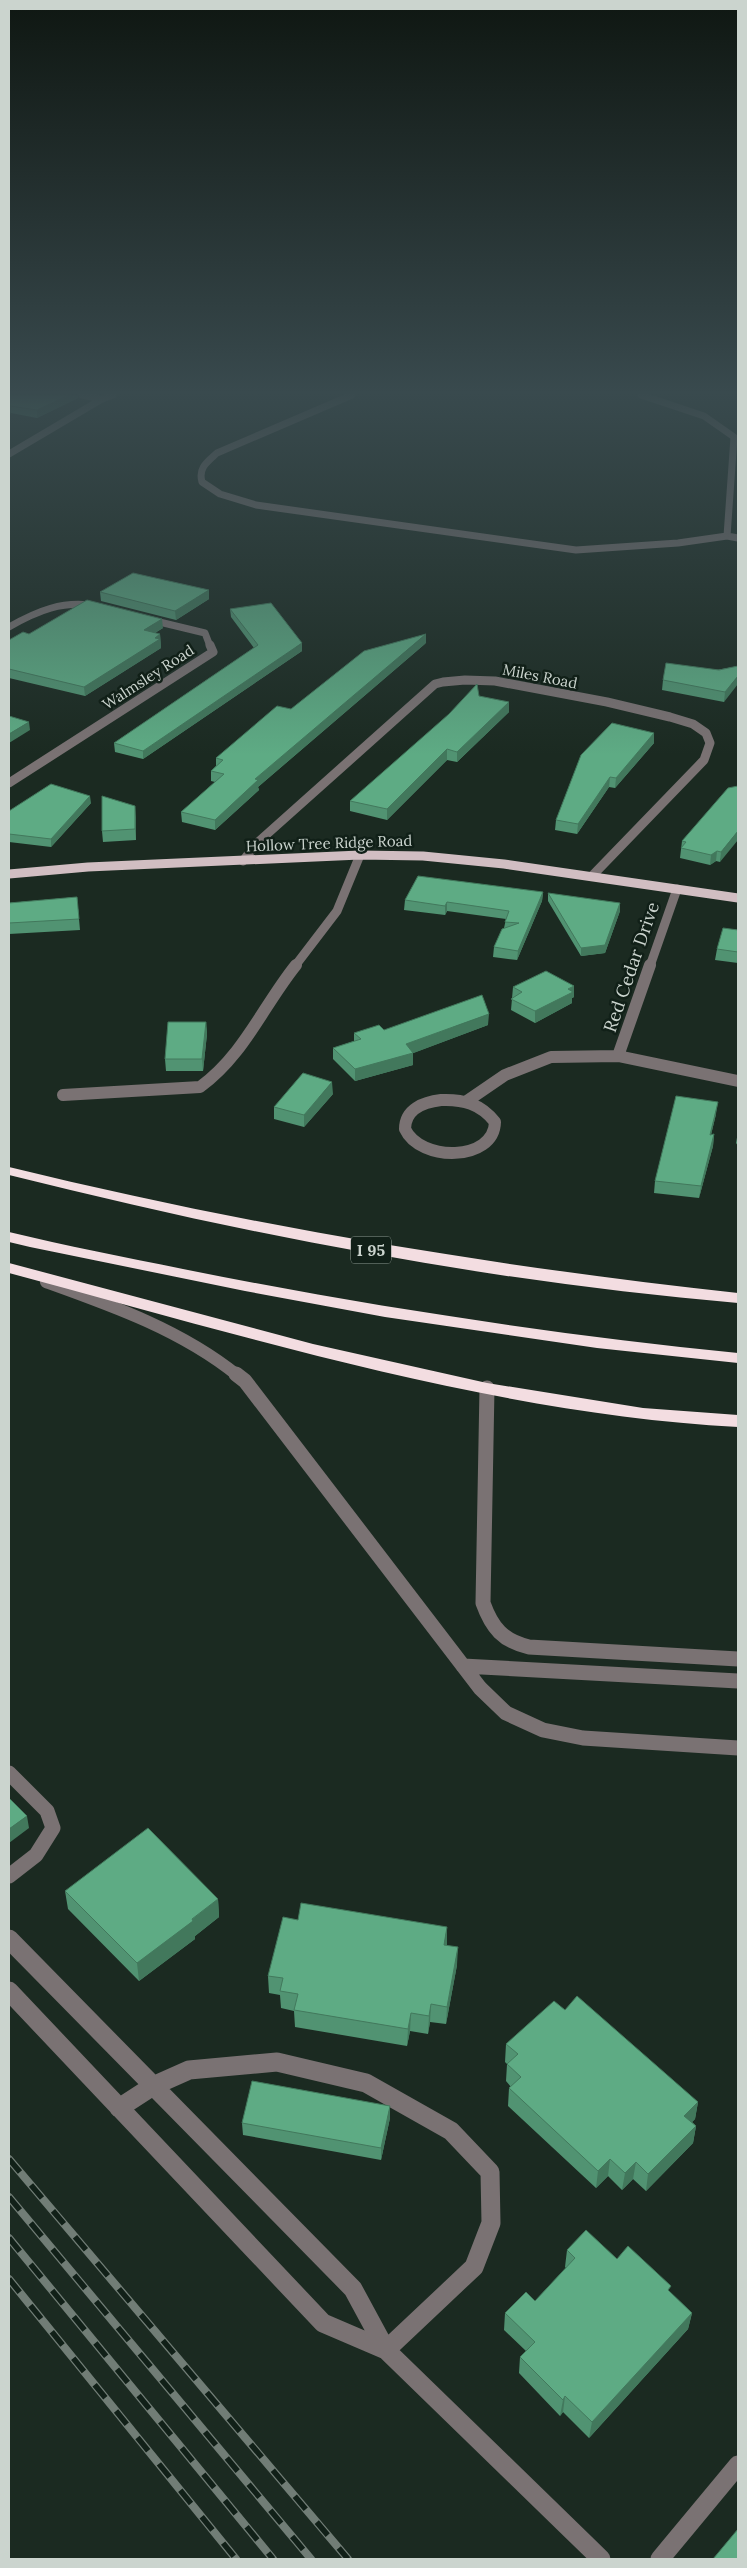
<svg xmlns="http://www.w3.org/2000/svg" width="747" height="2568" font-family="Lora,serif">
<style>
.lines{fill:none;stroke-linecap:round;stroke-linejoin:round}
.minor-far4{stroke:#7a7273;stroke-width:7}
.minor-far3{stroke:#7a7273;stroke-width:9}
.minor-far2{stroke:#7a7273;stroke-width:12}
.minor-far1{stroke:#7a7273;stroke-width:15}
.minor{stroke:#7a7273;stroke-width:19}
.major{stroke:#d1bec2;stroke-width:9}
.highway{fill:#f3dde1;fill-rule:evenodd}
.rail-casing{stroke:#717d76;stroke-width:8}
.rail{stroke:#112018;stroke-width:5.5;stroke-dasharray:17;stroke-linecap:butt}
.wall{fill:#519372}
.shaded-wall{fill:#42785c}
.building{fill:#5eab84;stroke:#42785c}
.labels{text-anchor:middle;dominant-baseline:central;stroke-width:5;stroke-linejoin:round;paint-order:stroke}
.far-street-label{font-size:15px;fill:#cbd4ce;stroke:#112018}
.shield{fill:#112018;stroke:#939e97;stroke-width:1}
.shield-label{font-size:16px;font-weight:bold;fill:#cbd4ce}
.street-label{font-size:18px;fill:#cbd4ce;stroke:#112018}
</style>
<rect width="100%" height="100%" fill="#1b2a21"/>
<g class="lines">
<path class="minor-far4" d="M82 395 102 399
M352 395 217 453C207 462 198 468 202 482L220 494 256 505 576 550 678 543 727 536
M641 395 704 416 734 437 727 536 738 538
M9 454 102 399 113 395
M147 619 205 633 210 646
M9 627C37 611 63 600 96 606"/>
<path class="minor-far3" d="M9 783 213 652 210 645
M243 861 256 844 435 684 443 682 465 680 495 681 607 702 670 717 693 724 706 733 710 743 704 760 592 876
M295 966 337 911 360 855
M650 966 677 889"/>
<path class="minor-far2" d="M650 965 618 1056 738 1081
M63 1095 200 1087C244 1055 263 1006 296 965
M441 1100C463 1099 481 1104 495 1122 494 1162 420 1162 405 1129 405 1109 424 1102 441 1100Z
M467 1101 505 1075 551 1057 618 1056
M46 1282C113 1306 181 1330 237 1375"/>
<path class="minor-far1" d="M236 1374 245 1381 480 1688 506 1713 543 1730 583 1738 738 1748
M487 1388 483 1603C492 1628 503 1641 529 1647L738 1659
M463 1666 738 1681
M9 1773 47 1811 53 1828 36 1855 9 1876"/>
<path class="minor" d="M9 1939 353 2289 386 2350 601 2559
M9 1991 323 2323 386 2350
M119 2108 153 2086 189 2070 277 2062 366 2083 451 2131 490 2172 491 2223 474 2267 386 2350
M660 2559 738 2465"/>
<path class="major" d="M9 874 88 867 360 855 423 856 504 864 738 898"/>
<path class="highway" d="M9 1167C250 1226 492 1266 738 1293V1303C492 1282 248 1235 9 1175Z
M9 1232C66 1246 125 1257 183 1269 367 1306 551 1334 738 1353V1363L597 1348 385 1317 245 1291 30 1247 9 1242Z
M9 1263 313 1344 487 1383 643 1408 738 1415V1427C494 1414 244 1336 9 1273Z"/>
<g class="rail-casing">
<path id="rail" d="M9 2159 348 2559
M9 2197 311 2559
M9 2238 273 2559
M9 2279 236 2559"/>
</g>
<use href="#rail" class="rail"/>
</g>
<path class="wall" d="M9 395 78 398 37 418 11 413 9 414Z
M100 592 209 599 176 620 101 601Z
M230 609 302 651 143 759 115 752 114 743 254 648 231 617Z
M163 628 155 633 160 634 161 648 85 696 9 678V640L29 634Z
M426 643 258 787 259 790 215 830 182 822 181 812 215 782 211 781V771L216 766V758L291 709Z
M738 666 724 702 662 690 663 680Z
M509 702V712L457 762 447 760 387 820 350 811V801Z
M654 733V743L615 788 609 787 577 834 555 830 556 820Z
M738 786 720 862 716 861 710 865 680 858 682 841Z
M91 803 51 847 9 842V811Z
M136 817V840L103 842 102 831Z
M543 892 542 901 517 960 493 957 494 947 504 928 506 919 447 911 445 915 404 910 405 900Z
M548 893 620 911 605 953 581 956 548 901Z
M77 897 80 930 9 934V903Z
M738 930V963L715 960 717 949Z
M574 986V997L572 998V1003L535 1023 511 1010 513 987Z
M206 1022 207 1034 203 1071H166L165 1059Z
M488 1025 413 1053V1065L355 1081 333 1059V1048L354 1041V1033L384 1030Z
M333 1094 304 1127 274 1119V1107Z
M716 1114 711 1135 714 1134 713 1146 699 1198 654 1193 655 1181Z
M738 1131V1146L736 1143 738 1132Z
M65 1891 218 1899 219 1917 195 1936V1939L139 1981 68 1909Z
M447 1945 457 1965 446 2024 430 2022 428 2034 410 2031 407 2046 295 2027 294 2011 281 2008 280 1995 269 1993 268 1976Z
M565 2010 698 2102 695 2119 692 2122 696 2126 693 2143 646 2191 633 2179 622 2190 608 2176 596 2188 508 2106 509 2088 511 2087 506 2081 507 2064 505 2062 506 2044Z
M390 2118 381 2160 243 2135 242 2123Z
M567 2250 617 2259 670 2292 692 2313 688 2329 589 2438 563 2412 560 2416 519 2373 520 2357 526 2351 504 2330 505 2313 535 2301 566 2268 565 2267Z"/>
<path class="shaded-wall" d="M69 395H78V398L37 418V410Z
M9 406H10L11 413 9 414Z
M209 590V599L176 620 175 611Z
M162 619 163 628 144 639V630Z
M160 634 161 648 85 696 84 687Z
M426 634V643L258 787 259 790 215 830V820L255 779Z
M302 643V651L143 759V751Z
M738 676V684L724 702 725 692Z
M509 702V712L457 762V752Z
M29 722 30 730 9 743V734Z
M654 733V743L615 788 616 778Z
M447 749V760L387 820V809Z
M610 777 609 787 577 834 578 824Z
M90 796 91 803 51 847V839Z
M135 806 136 817V840L135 829Z
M738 831V840L720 862 721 852Z
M717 851 716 861 710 865 711 855Z
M543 892 542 901 517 960 518 951Z
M447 902V911L445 915V906Z
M620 903V911L605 953 581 956V948Z
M574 986V997L572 998V1003L535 1023V1011Z
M489 1014 488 1025 411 1054 413 1053V1065L355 1081V1069L406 1044Z
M206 1022 207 1034 203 1071 202 1059Z
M332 1082 333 1094 304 1127V1115Z
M718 1102 716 1114 708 1147 710 1135Z
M714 1134 713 1146 699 1198 701 1186Z
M27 1816 29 1828 9 1843V1829Z
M218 1899 219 1917 195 1936V1939L139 1981 137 1963Z
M447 1927V1945H444Z
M458 1947 457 1965 446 2024 447 2007Z
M431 2004 430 2022 428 2034 429 2016Z
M411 2013 410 2031 407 2046 408 2029Z
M698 2102 695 2119 681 2133 684 2116Z
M390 2106V2118L381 2160V2148Z
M696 2126 693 2143 646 2191 648 2174Z
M610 2159 608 2176 596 2188 598 2171Z
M636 2162 633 2179 622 2190 625 2173Z
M692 2313 688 2329 589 2438 592 2422Z
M565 2396 563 2412 560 2416 563 2400Z"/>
<path class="building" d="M9 395H69L37 410 10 406H9Z
M133 573 209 590 175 611 100 592Z
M87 600 162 619 144 630 160 634 155 638 160 639 84 687 9 669V640L23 632 29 634Z
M271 603 302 643 143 751 114 743 258 645 230 609Z
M426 634 255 779 258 780 215 820 181 812 224 774 211 771 223 760 216 758 277 706 291 709 364 651Z
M666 663 719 670 738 666V676L725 692 663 680Z
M477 684 479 696 509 702 457 752 447 749 387 809 350 801 449 714Z
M9 716 29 722 9 734Z
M612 723 654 733 616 778 610 777 578 824 556 820 581 755Z
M51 784 90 796 51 839 9 834V811Z
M738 786V831L721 852 717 851 711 855 681 848 686 842 682 841 728 788Z
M102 796 135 806V829L102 831Z
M418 876 543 892 518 951 494 947 502 929 519 923 505 922 509 911 447 902 445 906 405 900Z
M548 893 620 903 605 945 581 948Z
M77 897 79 919 9 923V903Z
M723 928 738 930V952L717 949Z
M546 971 574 986 568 989 573 992 535 1011 511 999 522 992 513 987Z
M482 995 489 1014 406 1044 413 1053 355 1069 333 1048 361 1039 354 1033 379 1025 384 1030Z
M168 1022H206L202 1059H165Z
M303 1073 332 1082 304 1115 274 1107Z
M676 1096 718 1102 710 1135 714 1134 701 1186 655 1181Z
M9 1798 27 1816 9 1829Z
M148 1828 218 1899 192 1919 193 1921 137 1963 65 1891Z
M301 1903 447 1927 444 1945 458 1947 447 2007 431 2004 429 2016 411 2013 408 2029 294 2010 298 1994 280 1991 283 1978 268 1976 283 1917 298 1920Z
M577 1996 698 2102 684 2116 696 2126 648 2174 636 2162 625 2173 610 2159 598 2171 509 2088 521 2077 507 2064 518 2054 506 2044 554 2001 565 2010Z
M252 2081 390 2106 381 2148 242 2123Z
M586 2230 617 2259 628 2246 671 2286 668 2290 692 2313 592 2422 565 2396 563 2400 520 2357 535 2342 505 2313 526 2292 535 2301 575 2258 567 2250Z
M738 2529V2559H713Z"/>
<linearGradient id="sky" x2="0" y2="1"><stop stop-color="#0f1712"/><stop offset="0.52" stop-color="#394a4e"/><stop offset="1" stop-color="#394a4e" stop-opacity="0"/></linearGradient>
<rect width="747" height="755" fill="url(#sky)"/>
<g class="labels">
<g class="far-street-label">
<text transform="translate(540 676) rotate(11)">Miles Road</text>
<text transform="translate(148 677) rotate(-33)">Walmsley Road</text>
<text transform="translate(329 843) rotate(-2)">Hollow Tree Ridge Road</text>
</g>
<rect class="shield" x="351" y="1236.5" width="40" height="27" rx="4"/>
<g class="shield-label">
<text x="371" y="1250">I 95</text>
</g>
<g class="street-label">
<text transform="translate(631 967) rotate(-71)">Red Cedar Drive</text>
</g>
</g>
<rect width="747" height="2568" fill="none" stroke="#cbd4ce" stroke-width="20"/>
</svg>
